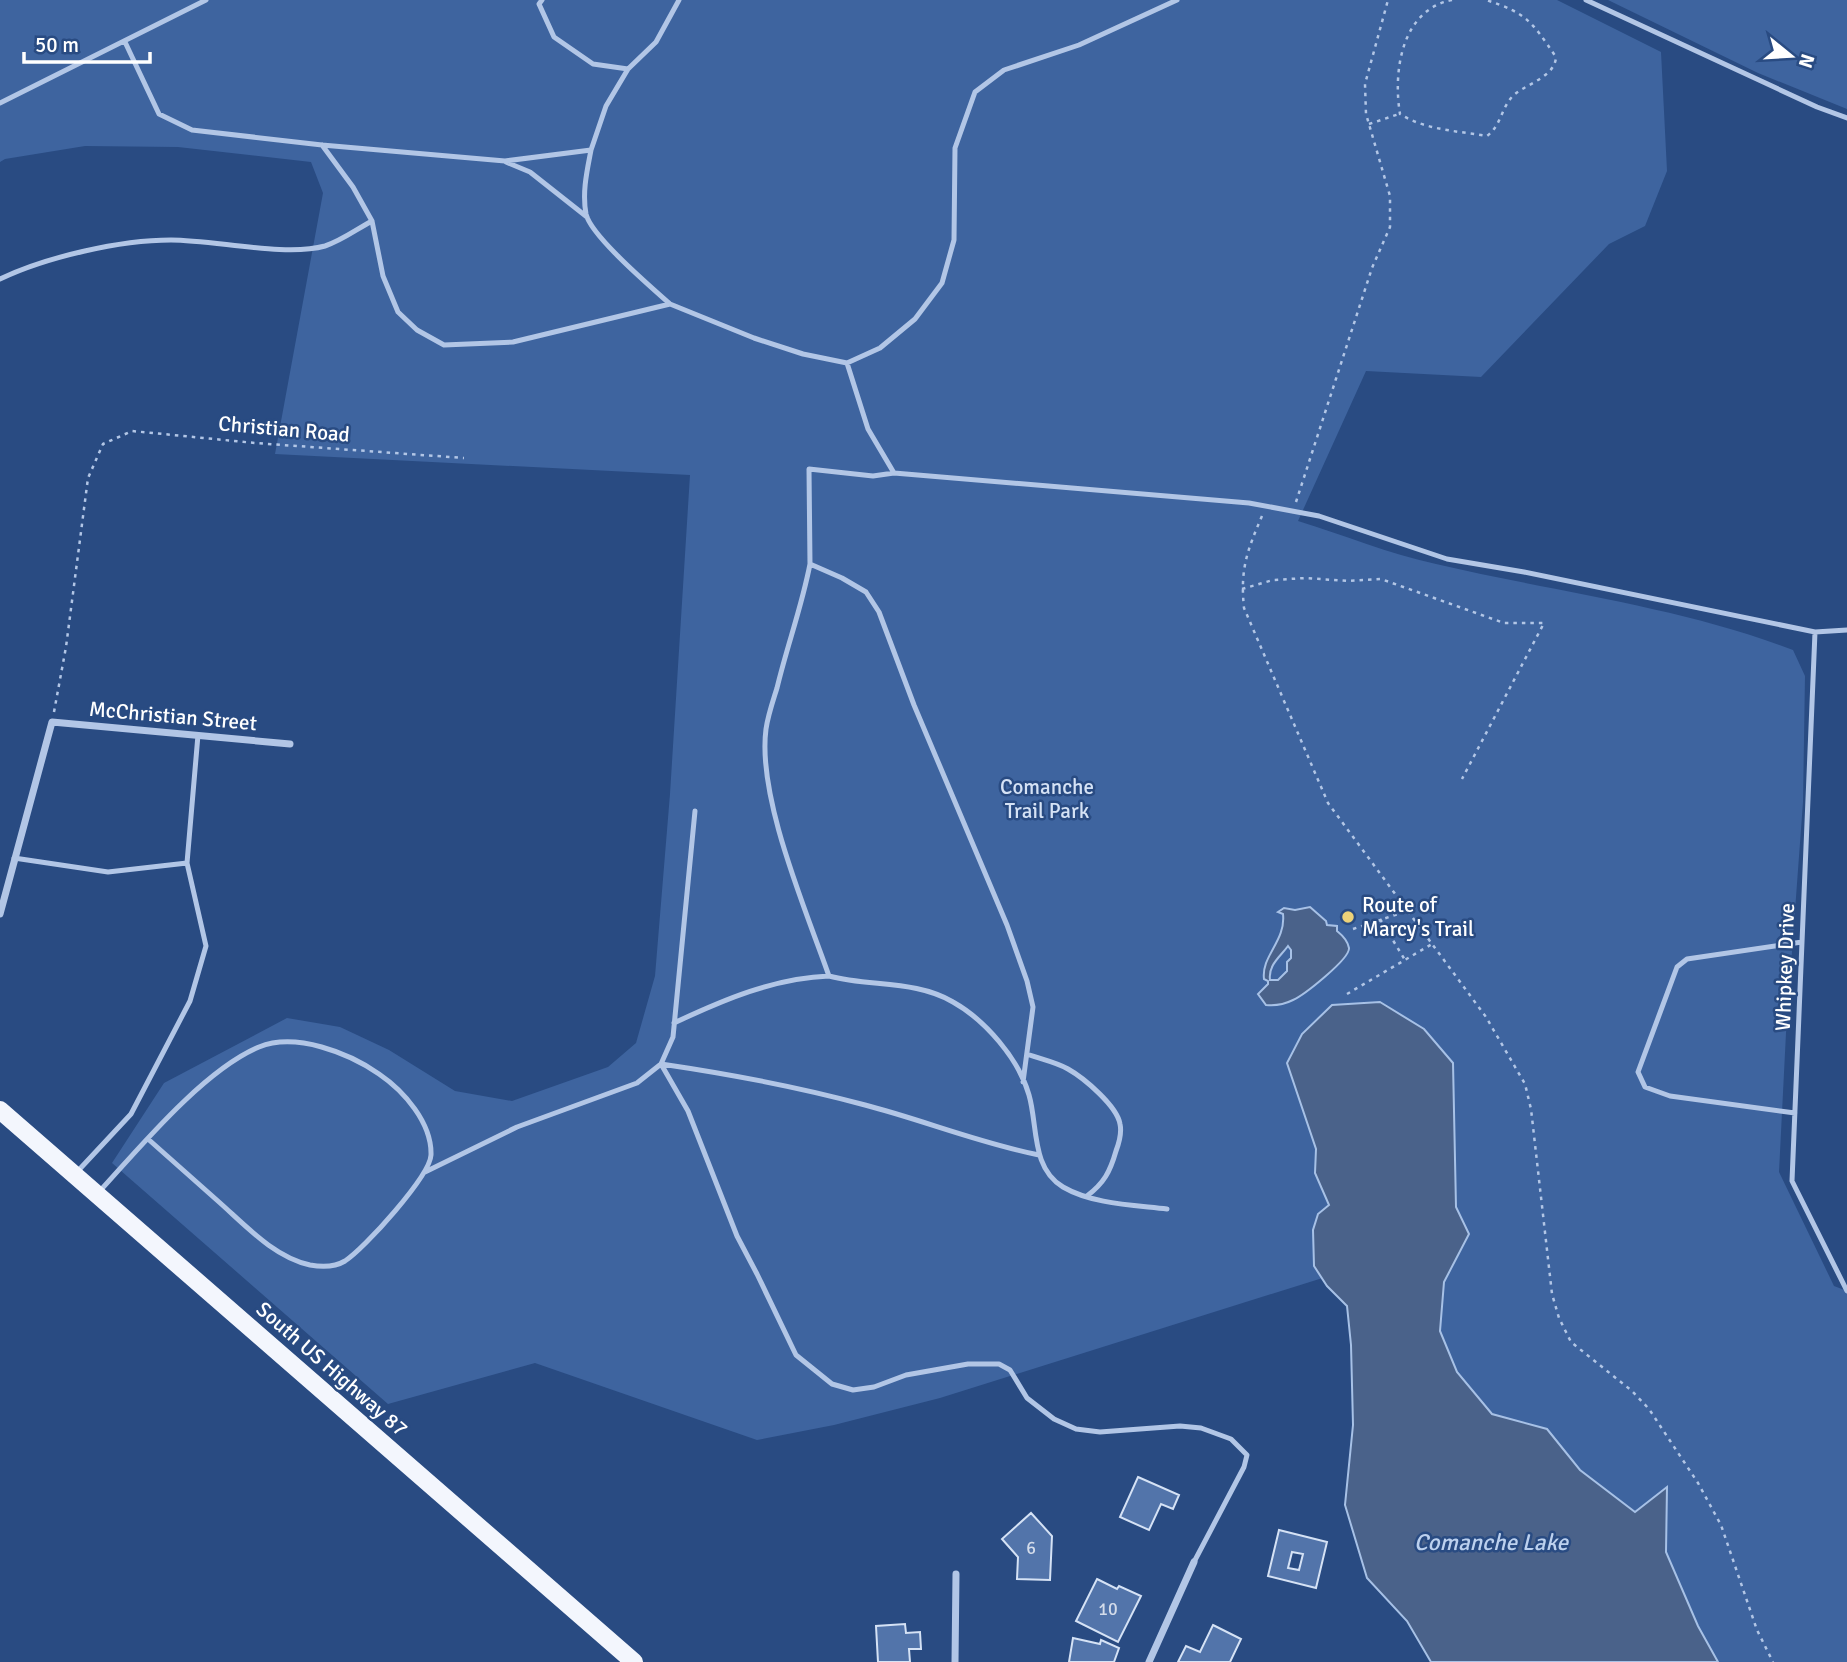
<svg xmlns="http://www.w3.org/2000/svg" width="1847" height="1662" font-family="Signika,sans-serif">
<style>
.green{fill:#3e649f}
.water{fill:#4a628a;stroke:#a7c1e6;stroke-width:2;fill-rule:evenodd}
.building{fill:#5274aa;stroke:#d5e2f5;stroke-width:2;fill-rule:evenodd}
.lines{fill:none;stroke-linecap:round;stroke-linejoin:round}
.path{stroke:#b2c6e6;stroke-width:2.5;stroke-dasharray:3.5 5;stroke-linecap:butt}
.service{stroke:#b2c6e6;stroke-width:5}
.minor{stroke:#b2c6e6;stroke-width:7}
.primary{stroke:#f3f6fd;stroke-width:18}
.poi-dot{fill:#edd279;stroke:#294b82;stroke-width:2.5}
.labels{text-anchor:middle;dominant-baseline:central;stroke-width:5;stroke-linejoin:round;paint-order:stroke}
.number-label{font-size:18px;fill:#d4dcea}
.street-label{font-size:21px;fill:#fff;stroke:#294b82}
.park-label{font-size:21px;fill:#d5e2f5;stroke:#294b82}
.poi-label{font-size:21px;fill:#fff;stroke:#294b82;text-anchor:start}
.water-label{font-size:23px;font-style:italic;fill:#bdd1ee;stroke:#294b82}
</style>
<rect width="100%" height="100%" fill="#294b82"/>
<path class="green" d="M0 0H1557L1661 52 1667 171 1645 226 1609 244 1481 377 1366 371 1298 521C1344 535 1389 554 1436 564 1555 592 1678 606 1793 650L1805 676 1803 802 1786 1033 1779 1172 1834 1286 1847 1291V1662H1682L1447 1408 1364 1265 940 1398 834 1425 757 1440 535 1363 388 1404 112 1163 164 1083 287 1018 340 1027 389 1050 455 1091 512 1101 608 1067 636 1043 655 976 670 794 690 475 275 454 323 193 311 162 178 147 85 146 5 159 0 162Z
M1608 0H1847V109L1758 73Z"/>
<path class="water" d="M1310 907 1326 921 1327 925 1337 926V931C1342 935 1348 942 1349 948 1350 959 1304 995 1293 1000 1285 1004 1275 1006 1266 1005L1258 994 1268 984V981L1264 979C1261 956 1286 941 1283 914L1278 912 1284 908 1295 910ZM1288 946 1291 950V958L1287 962V971L1278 980H1270C1268 965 1280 957 1288 946Z
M1380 1002 1424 1029 1453 1063 1456 1207 1469 1234 1444 1282 1440 1331 1457 1372 1492 1414 1547 1429 1580 1470 1635 1512 1667 1487 1666 1552 1698 1626 1718 1662H1431L1407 1621 1367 1578 1345 1505 1353 1425 1351 1345 1347 1306 1327 1286 1314 1266 1313 1230 1318 1214 1329 1205 1315 1173 1316 1149 1287 1063 1302 1034 1332 1005Z"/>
<path class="building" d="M1138 1477 1179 1495 1173 1509 1161 1504 1149 1530 1120 1517Z
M1031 1513 1052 1536 1050 1580 1017 1579 1018 1557 1002 1539Z
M1279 1530 1327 1542 1316 1588 1268 1576ZM1292 1552 1303 1554 1299 1570 1288 1568Z
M1097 1579 1117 1589 1119 1586 1141 1596 1118 1642 1076 1621Z
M905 1624 906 1633 920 1632 921 1649H909L910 1662H878L876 1626Z
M1213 1625 1241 1639 1230 1662H1178L1186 1646 1200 1652Z
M1073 1638 1100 1644 1101 1640 1119 1648 1114 1662H1069Z"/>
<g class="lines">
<path class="path" d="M1452 0C1401 10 1393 72 1400 114 1425 130 1458 131 1487 136 1502 125 1501 106 1515 94 1529 83 1555 76 1556 57 1532 22 1527 13 1486 0
M1369 124 1399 114
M1296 502 1372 268 1390 227V196L1366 114 1365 84 1388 0
M1262 516C1247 551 1240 569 1244 608L1328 803 1486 1017 1525 1084 1531 1109 1552 1294 1559 1318 1571 1342 1632 1391 1649 1409 1698 1483 1721 1525 1757 1630 1773 1662
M1242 589 1273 580 1306 578 1348 581 1381 579 1504 623H1544L1462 779
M54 712 66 647 88 478 103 444 132 431 255 443 464 458
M1380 919 1405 960
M1353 929 1407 911
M1347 994 1432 944"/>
<path class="service" d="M542 0 539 4 554 37 593 64 628 69 656 42 679 0
M1586 0 1817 107 1847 118
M125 42 159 114 192 130 322 145 505 161 591 150C587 171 582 192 586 214 591 236 651 287 670 304
M0 103 206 0
M322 145 353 187 372 221 383 276 398 312 417 330 444 345 513 342 670 304 754 338 803 354 847 363 880 348 915 319 942 283 954 240 955 148 975 92 1004 70 1079 45 1177 0
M591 150 606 106 628 69
M506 162 530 172 587 217
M0 279C46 257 120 240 171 240 215 240 285 257 325 246 341 241 357 229 372 221
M847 363 868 429 894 473
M1815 632 1792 1181 1847 1291
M14 858 108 872 187 863 206 946 190 1001 131 1114 76 1173
M187 863 198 735
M829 976C870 987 916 980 953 1002 985 1020 1019 1059 1029 1095 1038 1126 1031 1168 1063 1187 1092 1204 1134 1205 1167 1209
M674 1023C723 1000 774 978 829 976 806 910 757 797 766 729 768 715 773 701 777 688 787 646 802 606 810 564
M1027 1054C1040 1059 1056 1062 1068 1069 1084 1078 1117 1106 1120 1124 1122 1133 1119 1143 1116 1151 1110 1172 1104 1183 1087 1196
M661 1064 688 1111 737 1236 757 1274 796 1355 832 1384 853 1390 874 1387 906 1375 968 1364H999L1010 1370 1027 1398 1054 1419 1076 1429 1100 1432 1180 1426 1201 1428 1231 1439 1247 1455 1244 1467 1194 1562
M661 1064C729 1074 799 1087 865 1105 923 1120 979 1143 1039 1155
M1023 1082 1033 1007 1027 981 1007 925 914 705 879 612 866 592 842 578 810 564 809 469 873 476 894 473 1249 503 1319 516 1447 559 1524 572 1815 632 1847 630
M1795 1113 1670 1096 1645 1087 1638 1072 1677 967 1687 959 1802 942
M425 1172 517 1127 637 1083 661 1064 673 1037 695 811
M99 1192C140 1147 204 1070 259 1047 296 1032 349 1053 379 1074 404 1091 432 1123 431 1155 430 1176 364 1249 345 1261 335 1267 321 1267 310 1265 274 1257 246 1226 219 1202 195 1181 172 1160 148 1139"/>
<path class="minor" d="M0 914 52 722 290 744
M955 1662 956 1574
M1149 1662 1194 1562"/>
<path class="primary" d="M0 1110 634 1662"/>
</g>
<circle class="poi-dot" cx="1348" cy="917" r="7"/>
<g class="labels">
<g class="number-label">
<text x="1031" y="1548">6</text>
<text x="1108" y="1609">10</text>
</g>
<g class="street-label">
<text transform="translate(284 429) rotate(5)">Christian Road</text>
<text transform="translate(173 716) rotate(5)">McChristian Street</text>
<text transform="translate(1785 967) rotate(-88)">Whipkey Drive</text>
<text transform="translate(332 1369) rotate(41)">South US Highway 87</text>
</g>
<g class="park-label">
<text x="1047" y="787">Comanche<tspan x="1047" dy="24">Trail Park</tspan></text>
</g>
<g class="poi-label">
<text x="1362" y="905">Route of<tspan x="1362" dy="24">Marcy's Trail</tspan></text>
</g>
<g class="water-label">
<text x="1491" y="1542">Comanche Lake</text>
</g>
</g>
<g transform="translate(1791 56) rotate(108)" stroke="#294b82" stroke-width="5" paint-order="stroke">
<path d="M0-5L12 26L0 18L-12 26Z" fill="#ffffff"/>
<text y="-10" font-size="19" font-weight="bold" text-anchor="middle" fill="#ffffff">N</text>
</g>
<path d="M24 52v10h126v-10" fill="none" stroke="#ffffff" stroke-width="3.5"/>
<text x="35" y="52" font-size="21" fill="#ffffff" stroke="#294b82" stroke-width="5" paint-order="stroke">50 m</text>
</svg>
